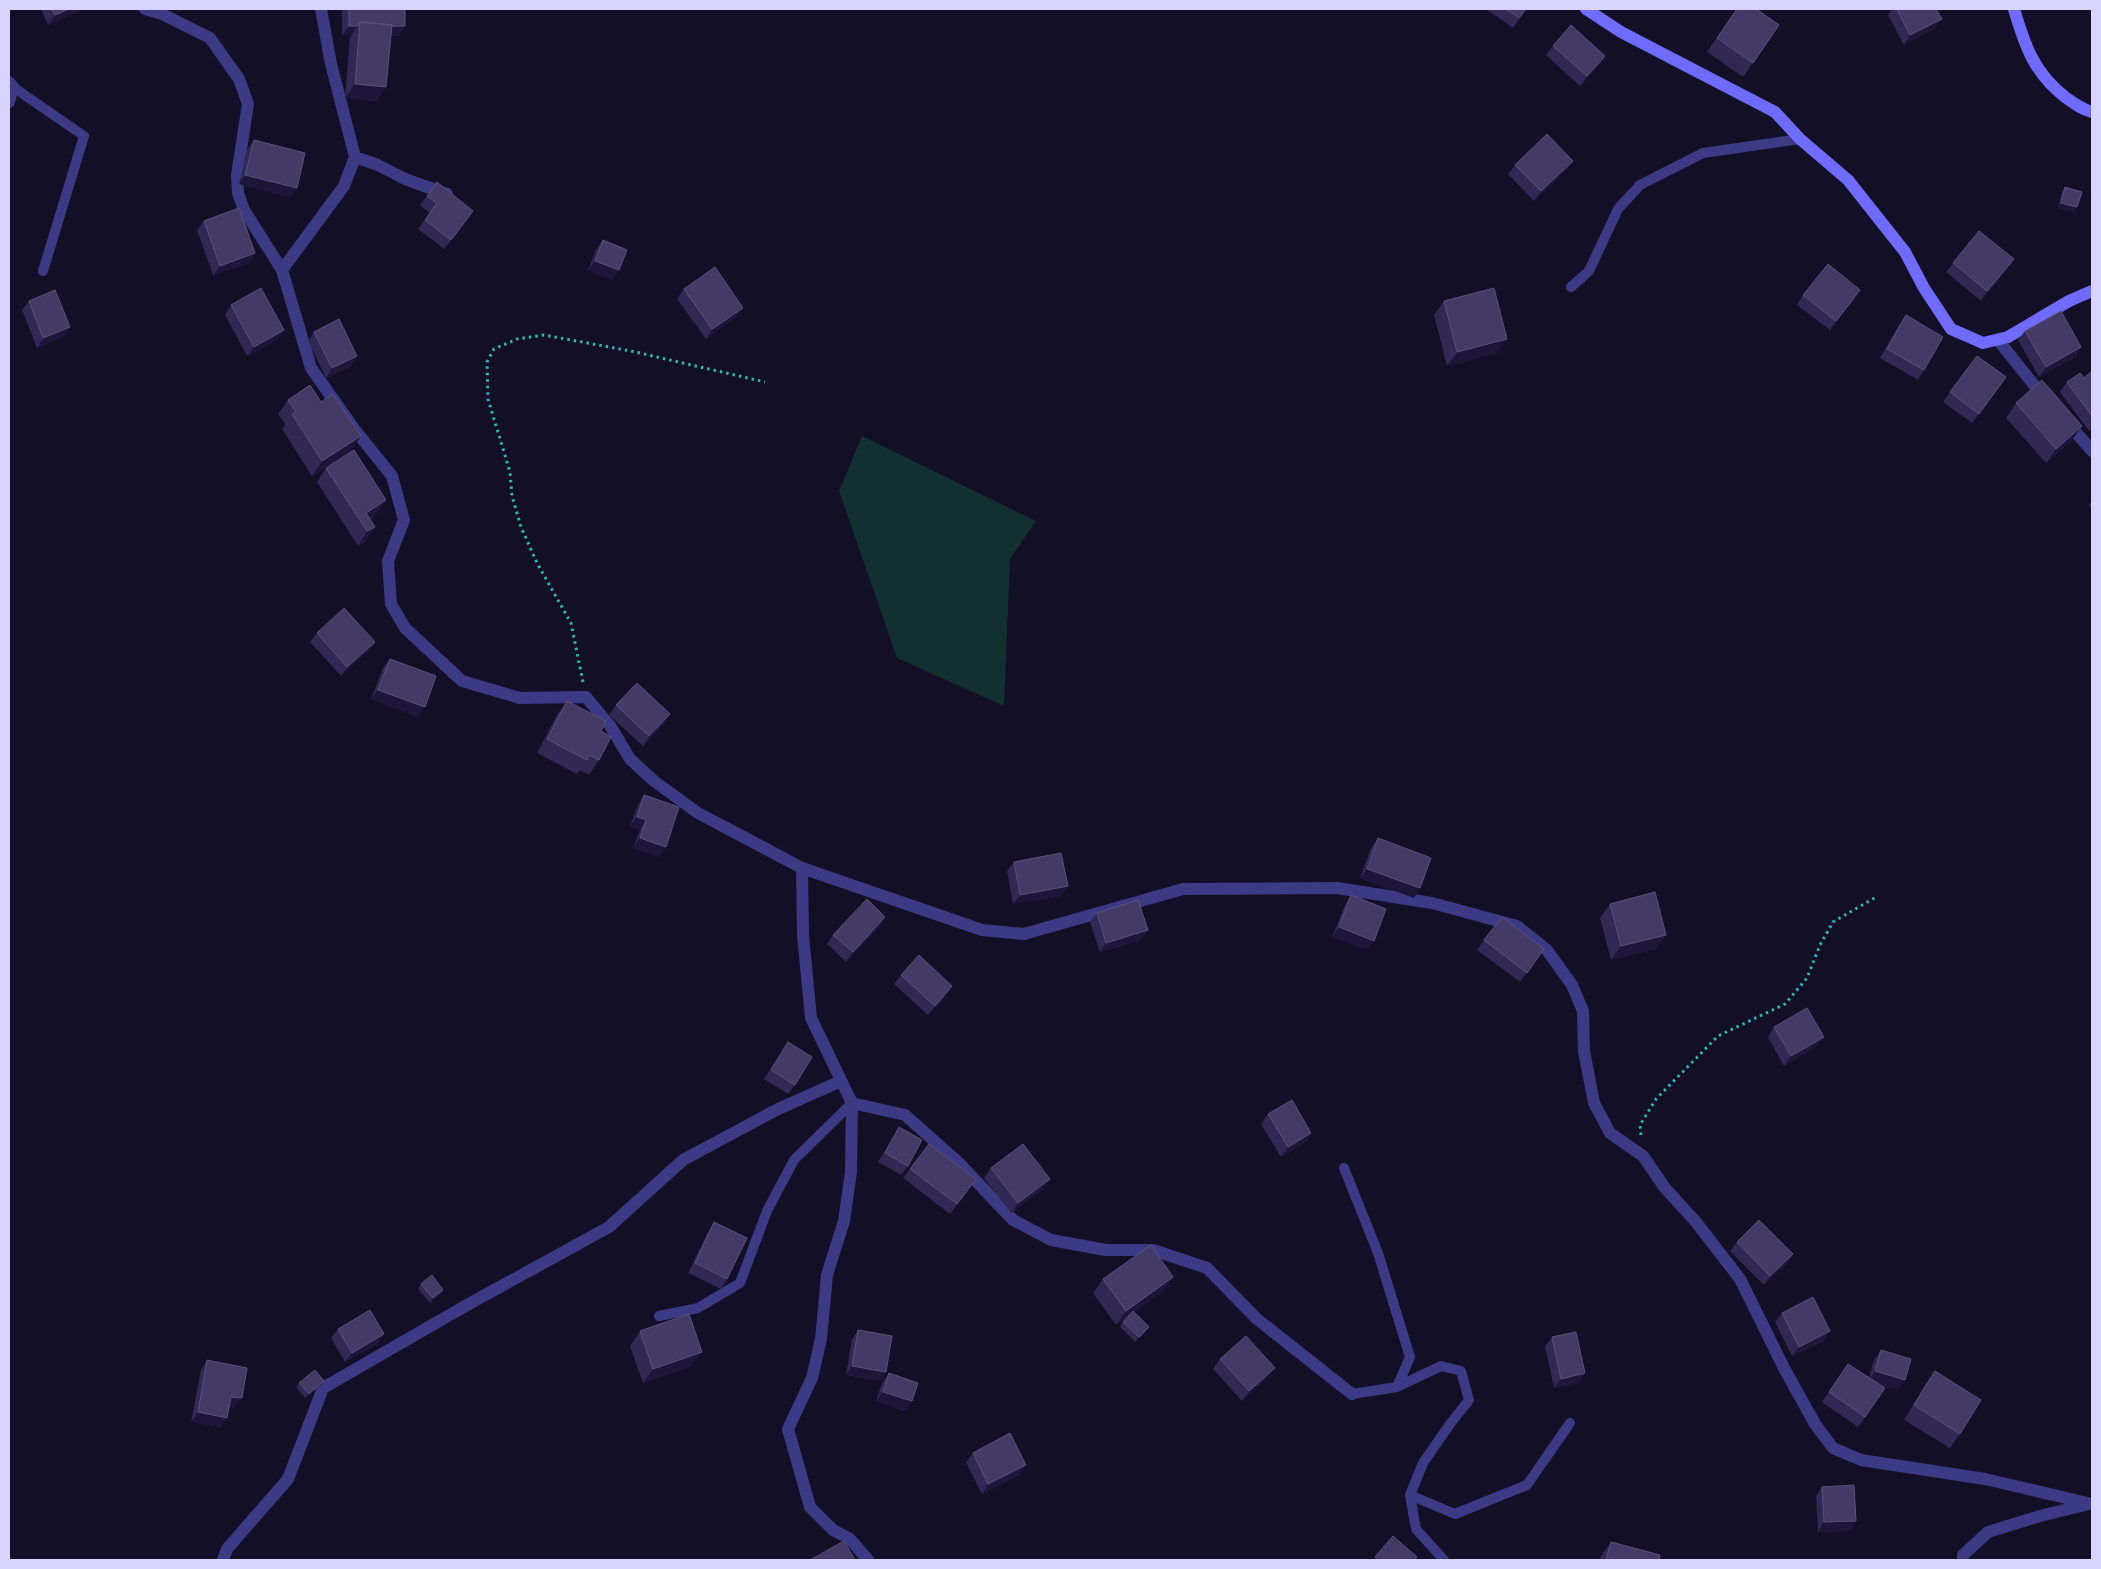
<svg xmlns="http://www.w3.org/2000/svg" width="2101" height="1569" font-family="'Fira Sans',sans-serif">
<style>
.green{fill:#12302f}
.lines{fill:none;stroke-linecap:round;stroke-linejoin:round}
.path{stroke:#2fb8b0;stroke-width:3;stroke-dasharray:2.5 4;stroke-linecap:butt}
.lane{stroke:#3d3a85;stroke-width:10}
.street{stroke:#3d3a85;stroke-width:12}
.secondary{stroke:#6f6bff;stroke-width:12}
.wall{fill:#312854}
.shaded-wall{fill:#1d163a}
.building{fill:#433a66;stroke:#5a527e}
</style>
<rect width="100%" height="100%" fill="#130f26"/>
<path class="green" d="M862 436 1036 521 1010 559 1004 706 897 658 839 491Z"/>
<g class="lines">
<path class="path" d="M583 682 571 623 537 563 521 527 512 496 510 472 488 399 487 362 494 349 517 339 544 335 631 351 765 382
M1641 1135 1640 1125 1656 1099 1718 1036 1785 1004 1807 978 1820 945 1833 922 1876 897"/>
<path class="lane" d="M13 87 84 136 43 271
M1571 287 1589 271 1618 209 1640 185 1703 153 1800 139
M1344 1168 1378 1253 1410 1357 1397 1387
M659 1316 698 1308 740 1283 767 1211 794 1160 852 1103
M1352 1394 1397 1387 1441 1366 1461 1371 1469 1400 1450 1424 1423 1463 1410 1495 1416 1529 1444 1560
M1410 1495 1455 1514 1527 1485 1570 1423"/>
<path class="street" d="M145 9 162 14 210 38 239 79 248 104 237 175 238 193 244 210 282 270 311 368 355 430 392 476 404 520 388 561 391 604 405 628 462 681 520 698 586 697 611 727 630 759 654 781 698 813 802 868 982 930 1024 934 1183 889 1337 888 1432 903 1517 926 1547 950 1572 985 1583 1011 1584 1051 1594 1103 1610 1133 1643 1156 1665 1188 1696 1222 1740 1279 1784 1368 1815 1424 1833 1448 1861 1460 1985 1479 2092 1504
M9 82 13 87 9 102
M355 157 378 165 405 179 447 194
M282 270 344 186 355 157 331 64 321 9
M1998 340 2046 400
M2067 422 2092 451
M802 868 803 935 811 1018 852 1103 851 1172 844 1221 827 1275 821 1339 812 1378 788 1429 810 1507 833 1530 850 1539 868 1560
M852 1103 905 1115 958 1162 1013 1220 1051 1240 1106 1250H1153L1207 1268 1257 1319 1352 1394
M223 1560 227 1549 288 1479 323 1388 467 1305 609 1227 683 1160 776 1110 841 1081
M1963 1560V1555L1988 1532 2040 1516 2089 1504"/>
<path class="secondary" d="M1586 9 1621 32 1775 112 1800 139 1848 180 1905 252 1924 288 1951 329 1983 343 2008 337 2069 301 2092 291
M2014 9C2025 46 2034 73 2065 97 2075 104 2081 109 2092 112"/>
</g>
<path class="wall" d="M41 9H83L48 25Z
M344 9H405V26L398 36H391L386 87 376 101 345 98 350 37 351 35H342V10Z
M1486 9H1526L1513 28Z
M1737 9 1779 25 1743 77 1707 52Z
M1892 9H1936L1935 28 1904 45 1888 15Z
M1553 46 1605 56 1599 65 1580 86 1546 55Z
M254 140 297 188 290 197 239 184 247 150Z
M1573 161 1566 170 1534 201 1508 174 1515 165Z
M2065 187 2074 212 2058 208 2062 192Z
M427 196 467 220 444 249 418 229 430 213 420 205Z
M204 221 255 253 249 263 213 275 197 230Z
M603 240 612 280 588 270 596 250Z
M2014 259 2007 269 1981 301 1946 272 1953 263Z
M684 289 736 317 706 339 677 299Z
M1803 295 1854 299 1830 330 1797 305Z
M29 301 70 327 63 337 37 348 22 310Z
M1444 301 1497 353 1447 366 1434 315Z
M231 305 284 330 277 340 247 356 225 315Z
M1906 315 1924 370 1918 380 1880 358 1899 325Z
M2025 331 2081 347 2075 357 2039 377 2018 340Z
M314 332 351 366 326 378 308 341Z
M2092 371V428L2089 431 2060 392 2067 382 2084 378Z
M1999 387 1972 423 1943 402 1950 392Z
M288 400 321 402 361 436 351 451 312 476 282 429 285 424 278 414Z
M2016 403 2072 440 2046 463 2006 418Z
M326 468 386 500 376 514 370 519 375 527 365 541 358 546 317 482Z
M2092 500V512L2089 505Z
M317 633 375 642 368 651 341 676 310 642Z
M390 659 418 717 371 699 383 668Z
M567 701 601 731 599 760 589 775 580 770 577 774 537 753 557 715Z
M616 705 664 723 643 746 609 715Z
M644 795 666 847 659 857 633 848 640 830 630 826 638 805Z
M1378 838 1414 898 1360 878 1371 848Z
M1014 862 1061 896 1013 904 1007 871Z
M1351 895 1367 950 1332 937 1345 905Z
M1610 904 1656 949 1611 960 1600 918Z
M1097 913 1141 940 1100 952 1090 922Z
M885 917 879 927 846 962 827 944 833 935Z
M1484 940 1544 949 1520 982 1477 950Z
M901 975 946 996 928 1015 894 984Z
M1774 1027 1817 1046 1784 1066 1768 1037Z
M788 1042 795 1085 788 1094 764 1079Z
M1268 1114 1311 1133 1305 1143 1281 1157 1261 1124Z
M899 1127 908 1166 901 1175 878 1162Z
M991 1168 1050 1179 1044 1188 1011 1213 984 1178Z
M910 1169 976 1179 950 1214 903 1178Z
M714 1222 727 1279 721 1289 688 1273 708 1232Z
M1737 1242 1793 1254 1786 1264 1764 1285 1730 1251Z
M1173 1277 1163 1291 1134 1312 1146 1332 1135 1342 1120 1327 1123 1322 1130 1315 1116 1325 1093 1293 1103 1279Z
M421 1284 443 1290 440 1294 430 1303 418 1289Z
M1782 1313 1824 1341 1792 1356 1775 1322Z
M338 1329 384 1334 377 1344 345 1362 331 1338Z
M858 1330 880 1381 846 1375 852 1339Z
M640 1331 692 1366 643 1383 630 1346Z
M1552 1337 1585 1373 1579 1383 1554 1388 1545 1346Z
M1881 1350 1898 1389 1877 1384 1885 1388 1858 1427 1822 1402 1848 1364 1869 1378 1874 1360Z
M1220 1359 1268 1377 1242 1401 1213 1369Z
M207 1360 235 1408 229 1407 221 1427 191 1422 201 1370Z
M1935 1371 1960 1434 1950 1448 1904 1420 1925 1385Z
M889 1373 905 1411 876 1401 882 1383Z
M324 1381 321 1385 305 1398 296 1387 299 1383Z
M973 1453 1026 1465 1019 1475 982 1494 966 1462Z
M1822 1487 1856 1521 1849 1531 1818 1532 1816 1496Z
M1611 1542 1659 1560H1600L1601 1556Z"/>
<path class="shaded-wall" d="M69 9H83L48 25 55 15Z
M1942 19 1935 28 1904 45 1910 35Z
M349 26H358L351 35H342Z
M360 26H405L398 36 359 35Z
M1605 56 1599 65 1580 86 1587 76Z
M355 84 386 87 376 101 345 98Z
M1573 161 1566 170 1534 201 1541 191Z
M245 175 297 188 290 197 239 184Z
M2061 203 2077 207 2074 212 2058 208Z
M473 211 467 220 444 249 451 240Z
M255 253 249 263 213 275 220 266Z
M2014 259 2007 269 1981 301 1987 291Z
M595 261 619 270 612 280 588 270Z
M1860 290 1854 299 1830 330 1836 321Z
M743 308 736 317 706 339 712 329Z
M70 327 63 337 37 348 43 338Z
M284 330 277 340 247 356 254 347Z
M1507 339 1497 353 1447 366 1457 352Z
M2081 347 2075 357 2039 377 2046 367Z
M357 356 351 366 326 378 332 368Z
M2082 426 2072 440 2046 463 2056 449Z
M361 436 351 451 312 476 322 461Z
M386 500 376 514 362 523 366 513Z
M375 527 365 541 358 546 367 531Z
M375 642 368 651 341 676 347 667Z
M378 690 425 707 418 717 371 699Z
M670 714 664 723 643 746 649 736Z
M637 817 646 820 640 830 630 826Z
M640 838 666 847 659 857 633 848Z
M1367 869 1420 888 1414 898 1360 878Z
M1068 886 1061 896 1013 904 1020 895Z
M885 917 879 927 846 962 853 952Z
M1339 927 1374 941 1367 950 1332 937Z
M1148 930 1141 940 1100 952 1106 943Z
M1666 935 1656 949 1611 960 1621 946Z
M952 986 946 996 928 1015 935 1006Z
M1824 1037 1817 1046 1784 1066 1791 1056Z
M1311 1133 1305 1143 1281 1157 1288 1147Z
M1050 1179 1044 1188 1011 1213 1018 1203Z
M1793 1254 1786 1264 1764 1285 1770 1276Z
M1173 1277 1163 1291 1116 1325 1126 1311Z
M443 1290 440 1294 430 1303 433 1298Z
M1149 1327 1146 1332 1135 1342 1139 1337Z
M1830 1331 1824 1341 1792 1356 1799 1347Z
M384 1334 377 1344 345 1362 352 1353Z
M702 1352 692 1366 643 1383 653 1369Z
M852 1366 886 1372 880 1381 846 1375Z
M1275 1368 1268 1377 1242 1401 1249 1391Z
M1875 1371 1905 1380 1898 1389 1868 1381Z
M1585 1373 1579 1383 1554 1388 1561 1379Z
M324 1381 321 1385 305 1398 309 1394Z
M883 1392 912 1401 905 1411 876 1401Z
M231 1397 242 1398 235 1408 225 1406Z
M198 1412 227 1418 221 1427 191 1422Z
M1026 1465 1019 1475 982 1494 988 1484Z
M1856 1521 1849 1531 1818 1532 1824 1522Z"/>
<path class="building" d="M52 9H69L55 15Z
M349 9H405V26H391L392 25 360 22 358 26H349Z
M1506 9H1526L1519 18Z
M1737 9H1756L1779 25 1753 63 1717 38Z
M1897 9H1936L1942 19 1910 35Z
M360 22 392 25 386 87 355 84Z
M1571 25 1605 56 1587 76 1553 46Z
M1547 134 1573 161 1541 191 1515 165Z
M254 140 305 153 297 188 245 175Z
M437 182 473 211 451 240 425 220 437 203 427 196Z
M2065 187 2082 192 2077 207 2061 203Z
M239 208 255 253 220 266 204 221Z
M1979 231 2014 259 1987 291 1953 263Z
M603 240 627 250 619 270 595 261Z
M1828 264 1860 290 1836 321 1803 295Z
M715 267 743 308 712 329 684 289Z
M261 288 284 330 254 347 231 305Z
M1494 288 1507 339 1457 352 1444 301Z
M55 290 70 327 43 338 29 301Z
M2061 311 2081 347 2046 367 2025 331Z
M1906 315 1943 337 1924 370 1887 349Z
M339 319 357 356 332 368 314 332Z
M1977 356 2006 377 1979 414 1950 392Z
M2092 371V416L2067 382 2080 373 2084 378Z
M2042 380 2082 426 2056 449 2016 403Z
M310 385 321 402 333 394 361 436 322 461 292 414 296 412 288 400Z
M354 450 386 500 366 513 375 527 367 531 326 468Z
M344 608 375 642 347 667 317 633Z
M390 659 436 676 425 707 378 690Z
M637 683 670 714 649 736 616 705Z
M567 701 606 721 601 731 611 737 599 760 589 755 587 760 547 739Z
M644 795 679 807 666 847 640 838 646 820 637 817Z
M1378 838 1431 858 1420 888 1367 869Z
M1061 853 1068 886 1020 895 1014 862Z
M1655 892 1666 935 1621 946 1610 904Z
M1351 895 1386 909 1374 941 1339 927Z
M867 899 885 917 853 952 833 935Z
M1138 900 1148 930 1106 943 1097 913Z
M1502 917 1544 949 1527 973 1484 940Z
M919 955 952 986 935 1006 901 975Z
M1807 1008 1824 1037 1791 1056 1774 1027Z
M788 1042 812 1057 795 1085 771 1070Z
M1292 1100 1311 1133 1288 1147 1268 1114Z
M899 1127 922 1140 908 1166 885 1153Z
M929 1144 976 1179 957 1204 910 1169Z
M1023 1144 1050 1179 1018 1203 991 1168Z
M1759 1220 1793 1254 1770 1276 1737 1242Z
M714 1222 747 1238 727 1279 695 1263Z
M1151 1245 1173 1277 1126 1311 1103 1279Z
M432 1275 443 1290 433 1298 421 1284Z
M1813 1297 1830 1331 1799 1347 1782 1313Z
M370 1310 384 1334 352 1353 338 1329Z
M1133 1311 1149 1327 1139 1337 1123 1322Z
M689 1314 702 1352 653 1369 640 1331Z
M858 1330 892 1336 886 1372 852 1366Z
M1576 1332 1585 1373 1561 1379 1552 1337Z
M1246 1336 1275 1368 1249 1391 1220 1359Z
M1881 1350 1911 1359 1905 1380 1875 1371Z
M207 1360 247 1368 242 1398 231 1397 227 1418 198 1412Z
M1848 1364 1885 1388 1865 1417 1829 1392Z
M315 1370 324 1381 309 1394 299 1383Z
M1935 1371 1981 1400 1960 1434 1914 1405Z
M889 1373 918 1383 912 1401 883 1392Z
M1010 1433 1026 1465 988 1484 973 1453Z
M1854 1485 1856 1521 1824 1522 1822 1487Z
M1393 1536 1417 1557 1414 1560H1378L1375 1557Z
M844 1541 855 1560H810Z
M1611 1542 1660 1555 1659 1560H1606Z"/>
<rect width="2101" height="1569" fill="none" stroke="#d9d4ff" stroke-width="20"/>
</svg>
